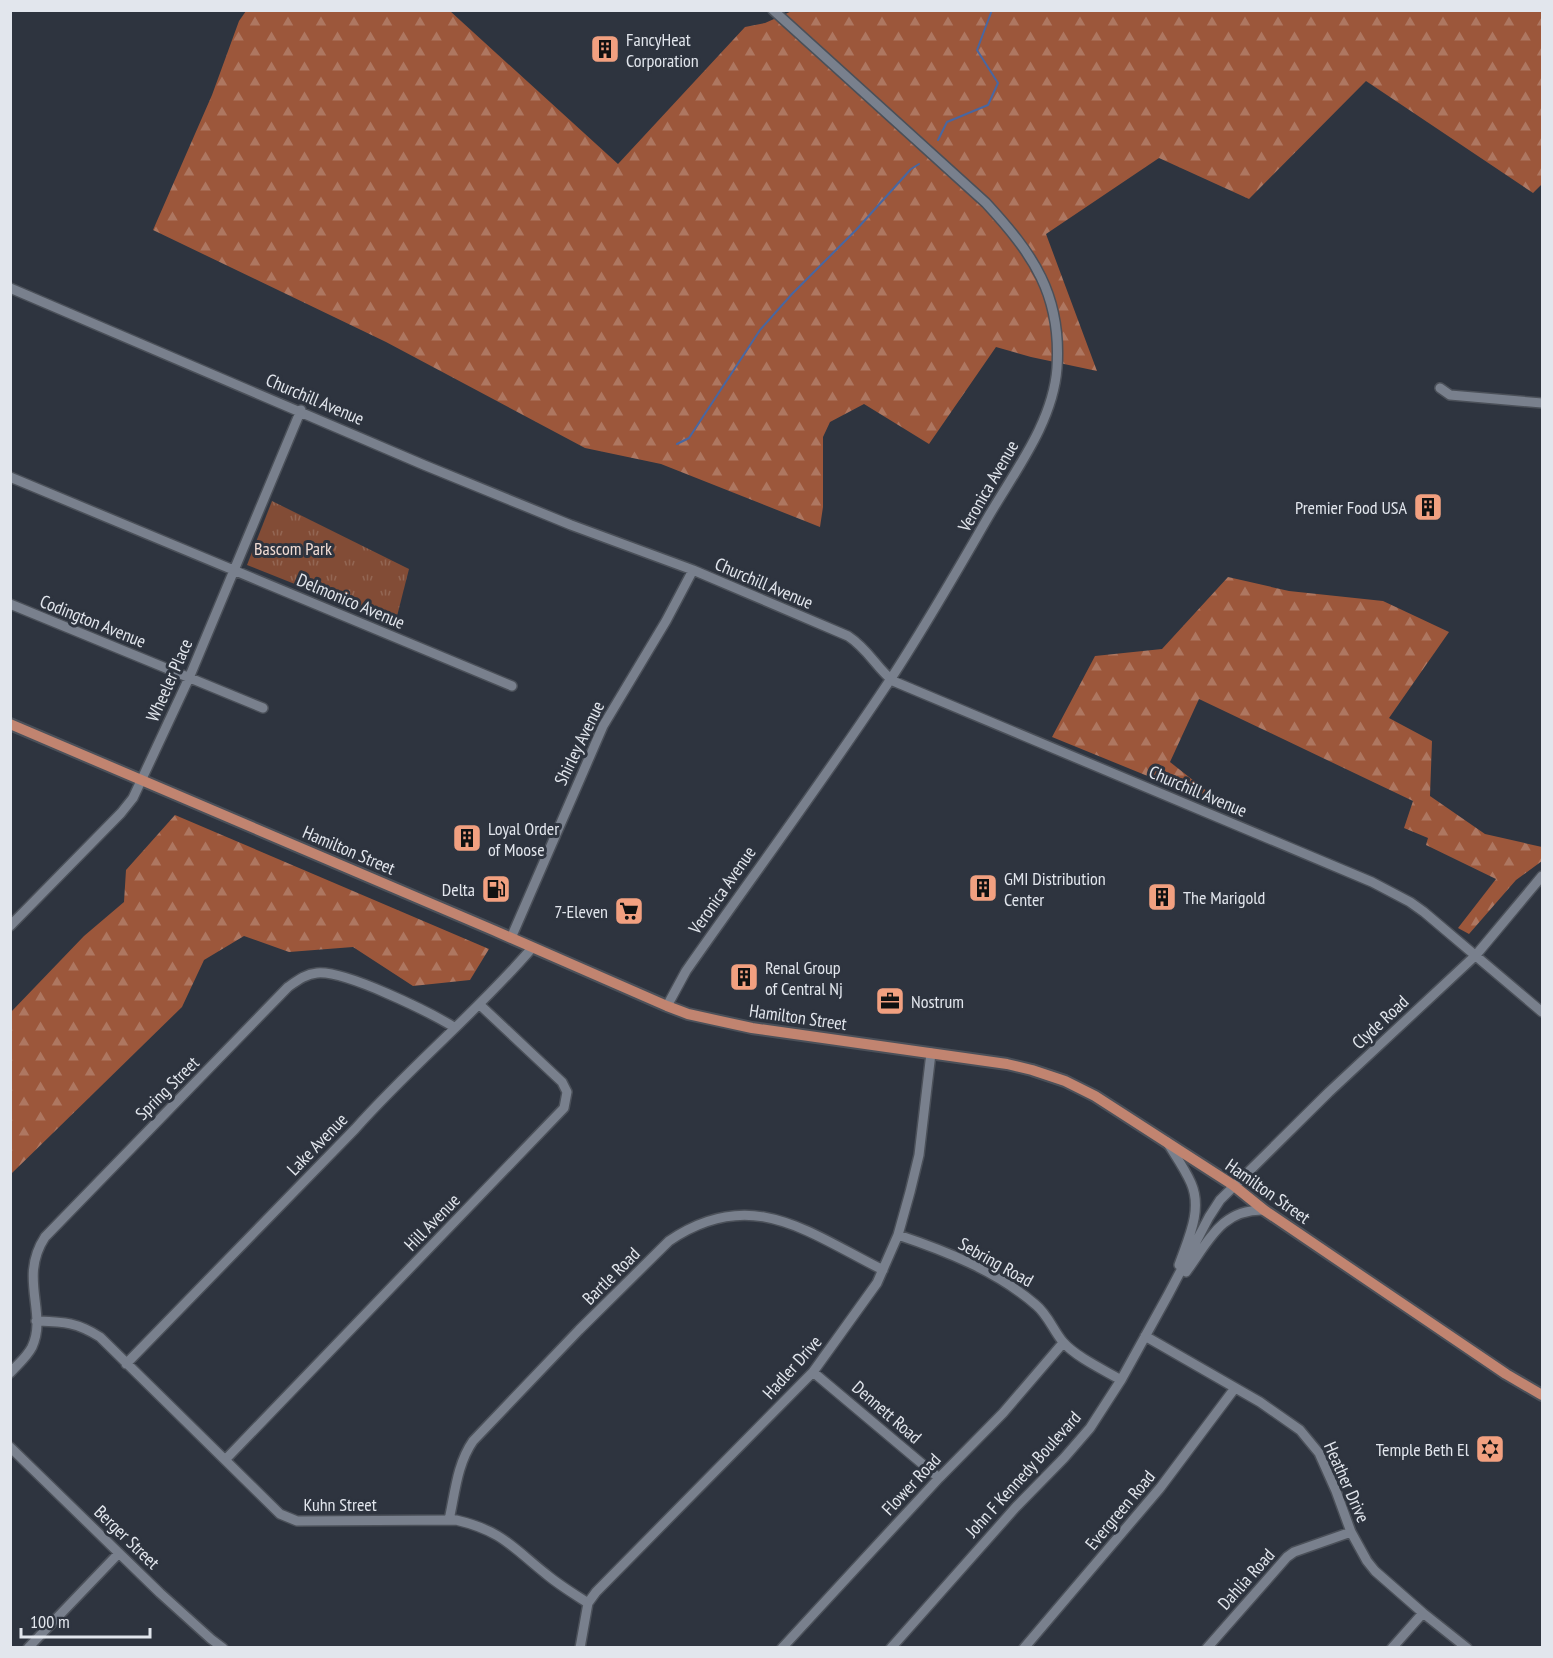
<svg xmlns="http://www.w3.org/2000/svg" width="1553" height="1658" font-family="'PT Sans Narrow',sans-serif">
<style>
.forest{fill:url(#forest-firs)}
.park{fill:url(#park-tufts)}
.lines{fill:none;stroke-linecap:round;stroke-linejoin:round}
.stream{stroke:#4867a2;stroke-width:2}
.minor-casing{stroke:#4b5059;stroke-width:12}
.major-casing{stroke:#4b5059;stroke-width:14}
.minor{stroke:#79808d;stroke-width:9}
.major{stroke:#c18470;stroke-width:10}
.labels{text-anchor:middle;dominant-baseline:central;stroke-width:6;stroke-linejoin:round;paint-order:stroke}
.poi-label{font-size:18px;fill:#e2e6ed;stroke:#2e343f;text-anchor:start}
.street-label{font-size:18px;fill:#e2e6ed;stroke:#2e343f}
.park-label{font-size:18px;fill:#f1dcd4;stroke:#2e343f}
</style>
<defs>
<pattern id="forest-firs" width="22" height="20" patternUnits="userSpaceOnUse" patternTransform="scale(1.5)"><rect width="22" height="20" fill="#9c573b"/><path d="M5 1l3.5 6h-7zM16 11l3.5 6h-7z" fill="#ae7761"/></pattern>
<pattern id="park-tufts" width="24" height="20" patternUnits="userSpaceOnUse" patternTransform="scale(1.5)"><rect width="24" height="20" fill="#824c36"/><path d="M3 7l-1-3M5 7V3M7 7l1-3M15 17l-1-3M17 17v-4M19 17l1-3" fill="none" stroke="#936653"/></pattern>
</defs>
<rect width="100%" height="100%" fill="#2e343f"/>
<path class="forest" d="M246 11H450L618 164 745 27 765 23 792 11H1542V184L1533 193 1366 81 1249 199 1159 158 1046 234 1097 371 1031 357 996 347 929 444 864 404 830 422 823 437V507L820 527 661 464 585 448 386 342 153 230 212 95 239 21Z
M1228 577 1289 591 1383 601 1449 632 1389 718 1432 741 1430 796 1485 834 1542 847V861L1516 880 1469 934 1458 928 1496 879 1426 845 1428 838 1404 828 1413 801 1199 699 1170 762 1213 796 1177 788 1052 737 1095 656 1162 649Z
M175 815 489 949 470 980 413 986 353 947 289 952 244 936 204 960 182 1007 11 1174V1012L84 936 124 902 126 870Z"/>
<path class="park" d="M272 501 409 569 395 624 247 565Z"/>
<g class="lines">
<path class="stream" d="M938 140 947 122 988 105 998 83 977 50 992 10
M677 444 689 438 760 330 792 294 856 230 911 169 919 164"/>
<g class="minor-casing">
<path id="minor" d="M10 288 424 465 571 525 693 570 848 636C868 649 876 667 893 681L1372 882 1410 902 1424 912 1542 1012
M1440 388 1450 395 1542 403
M10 477 512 686
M10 604 263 708
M10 926 121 813 133 798 189 678 301 410
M511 938 603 726 666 621 693 570
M667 1006 686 971C752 877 820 785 884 689 921 634 954 576 987 519 1014 472 1053 423 1057 368 1062 295 1033 254 986 203L773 10
M1167 1142C1175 1155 1185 1169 1191 1183 1203 1210 1188 1239 1179 1265
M898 1235C946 1251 997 1271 1036 1305 1048 1315 1053 1330 1063 1342 1076 1357 1104 1370 1121 1380
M1186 1272C1209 1241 1221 1209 1264 1210
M36 1321C64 1322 76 1322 100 1337L280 1514 297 1521 456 1520C502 1531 511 1546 546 1574 559 1585 574 1594 588 1603
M1145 1336 1260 1402 1300 1430 1319 1453 1336 1491 1351 1532 1367 1561 1375 1571 1423 1613 1467 1648
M126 1364 355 1129C411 1066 477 1012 532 948
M813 1372 939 1478
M10 1373C17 1365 27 1357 32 1347 48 1313 18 1278 45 1237L288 987C298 980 306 974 317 973 345 970 429 1012 454 1027
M10 1447 160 1593 211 1639 223 1648
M225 1460 564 1108 567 1092 562 1082 479 1004
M449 1520C455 1493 457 1464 473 1441L579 1330 669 1241C751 1185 807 1232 883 1270
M28 1648 119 1553
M580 1648 588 1603 596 1592 813 1372 877 1283 898 1235 910 1192 919 1155 931 1053
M782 1648 939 1478 1003 1413 1063 1343
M891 1648 1016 1507 1064 1458 1090 1428 1121 1380 1168 1295 1209 1217 1220 1200 1329 1092 1476 955 1542 876
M1024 1648 1160 1488 1235 1388
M1207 1648 1287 1557 1294 1552 1351 1532
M1392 1648 1423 1613"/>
</g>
<g class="major-casing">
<path id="major" d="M10 724 493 930 667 1006 688 1014 752 1028 1007 1064 1032 1070 1065 1081 1095 1096 1233 1185 1264 1210 1506 1374 1542 1395"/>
</g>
<use href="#minor" class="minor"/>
<use href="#major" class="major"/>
</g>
<defs>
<g id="building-square" transform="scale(1.5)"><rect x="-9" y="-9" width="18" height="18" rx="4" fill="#f2a080" stroke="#2e343f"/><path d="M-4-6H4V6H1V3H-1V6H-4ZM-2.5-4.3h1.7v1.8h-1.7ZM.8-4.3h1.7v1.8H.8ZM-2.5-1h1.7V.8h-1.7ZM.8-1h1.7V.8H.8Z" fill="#111"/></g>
<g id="fuel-square" transform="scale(1.5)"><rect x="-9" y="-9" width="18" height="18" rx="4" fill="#f2a080" stroke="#2e343f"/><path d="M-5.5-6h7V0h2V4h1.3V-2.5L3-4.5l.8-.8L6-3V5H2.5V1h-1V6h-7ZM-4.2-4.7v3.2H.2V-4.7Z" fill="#111"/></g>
<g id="supermarket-square" transform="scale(1.5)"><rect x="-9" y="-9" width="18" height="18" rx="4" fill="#f2a080" stroke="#2e343f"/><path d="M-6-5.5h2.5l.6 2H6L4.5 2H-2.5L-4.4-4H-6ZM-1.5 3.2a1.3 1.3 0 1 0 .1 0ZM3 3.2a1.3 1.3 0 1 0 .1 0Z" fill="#111"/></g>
<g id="office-square" transform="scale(1.5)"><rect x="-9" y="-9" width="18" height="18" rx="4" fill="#f2a080" stroke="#2e343f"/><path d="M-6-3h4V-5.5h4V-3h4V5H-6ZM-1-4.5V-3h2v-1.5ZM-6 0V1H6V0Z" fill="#111"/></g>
<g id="synagogue-square" transform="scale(1.5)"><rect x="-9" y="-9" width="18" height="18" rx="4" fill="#f2a080" stroke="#2e343f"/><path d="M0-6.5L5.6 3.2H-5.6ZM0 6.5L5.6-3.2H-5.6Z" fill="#111"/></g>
</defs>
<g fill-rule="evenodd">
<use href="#building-square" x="605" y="49"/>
<use href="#building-square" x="1428" y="507"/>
<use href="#building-square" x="467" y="838"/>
<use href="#building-square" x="983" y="888"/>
<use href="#fuel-square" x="496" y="889"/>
<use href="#building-square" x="1162" y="897"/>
<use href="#supermarket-square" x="629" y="911"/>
<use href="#building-square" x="744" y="977"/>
<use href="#office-square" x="890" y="1001"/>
<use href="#synagogue-square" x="1490" y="1449"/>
</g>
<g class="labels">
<g class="poi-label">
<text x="626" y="39">FancyHeat<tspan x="626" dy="21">Corporation</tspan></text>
<text x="1407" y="507" text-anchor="end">Premier Food USA</text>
<text x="488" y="828">Loyal Order<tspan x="488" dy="21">of Moose</tspan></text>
<text x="1004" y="878">GMI Distribution<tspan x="1004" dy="21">Center</tspan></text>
<text x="475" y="889" text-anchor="end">Delta</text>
<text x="1183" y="897">The Marigold</text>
<text x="608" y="911" text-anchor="end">7-Eleven</text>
<text x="765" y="967">Renal Group<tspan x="765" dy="21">of Central Nj</tspan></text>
<text x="911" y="1001">Nostrum</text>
<text x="1469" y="1449" text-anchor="end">Temple Beth El</text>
</g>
<g class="street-label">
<text transform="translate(315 399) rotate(23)">Churchill Avenue</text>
<text transform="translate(988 486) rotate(-60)">Veronica Avenue</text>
<text transform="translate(764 583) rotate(23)">Churchill Avenue</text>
<text transform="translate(351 601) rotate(23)">Delmonico Avenue</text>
<text transform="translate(93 621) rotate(22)">Codington Avenue</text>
<text transform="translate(169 680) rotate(-66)">Wheeler Place</text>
<text transform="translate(579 743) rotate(-64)">Shirley Avenue</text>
<text transform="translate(1198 791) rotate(23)">Churchill Avenue</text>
<text transform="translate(349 850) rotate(23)">Hamilton Street</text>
<text transform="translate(722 890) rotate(-55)">Veronica Avenue</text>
<text transform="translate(798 1017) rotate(8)">Hamilton Street</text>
<text transform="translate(1380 1022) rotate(-43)">Clyde Road</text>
<text transform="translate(167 1088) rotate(-45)">Spring Street</text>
<text transform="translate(317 1144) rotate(-46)">Lake Avenue</text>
<text transform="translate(1268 1191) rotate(35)">Hamilton Street</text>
<text transform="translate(432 1222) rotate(-46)">Hill Avenue</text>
<text transform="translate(996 1262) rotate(29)">Sebring Road</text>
<text transform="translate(611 1276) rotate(-45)">Bartle Road</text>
<text transform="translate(792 1367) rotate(-48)">Hadler Drive</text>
<text transform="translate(887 1412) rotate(41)">Dennett Road</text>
<text transform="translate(1023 1474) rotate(-48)">John F Kennedy Boulevard</text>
<text transform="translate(1347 1482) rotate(66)">Heather Drive</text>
<text transform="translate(911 1484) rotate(-47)">Flower Road</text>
<text x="340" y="1504">Kuhn Street</text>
<text transform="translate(1120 1510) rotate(-50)">Evergreen Road</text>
<text transform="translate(127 1537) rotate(44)">Berger Street</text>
<text transform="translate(1246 1579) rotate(-48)">Dahlia Road</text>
</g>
<g class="park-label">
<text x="293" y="548">Bascom Park</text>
</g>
</g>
<rect width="1553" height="1658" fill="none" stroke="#e2e6ed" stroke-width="24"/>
<path d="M21 1628v9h129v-9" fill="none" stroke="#e2e6ed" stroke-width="3"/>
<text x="30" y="1628" font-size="18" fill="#e2e6ed" stroke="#2e343f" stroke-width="4.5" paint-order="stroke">100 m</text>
</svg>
